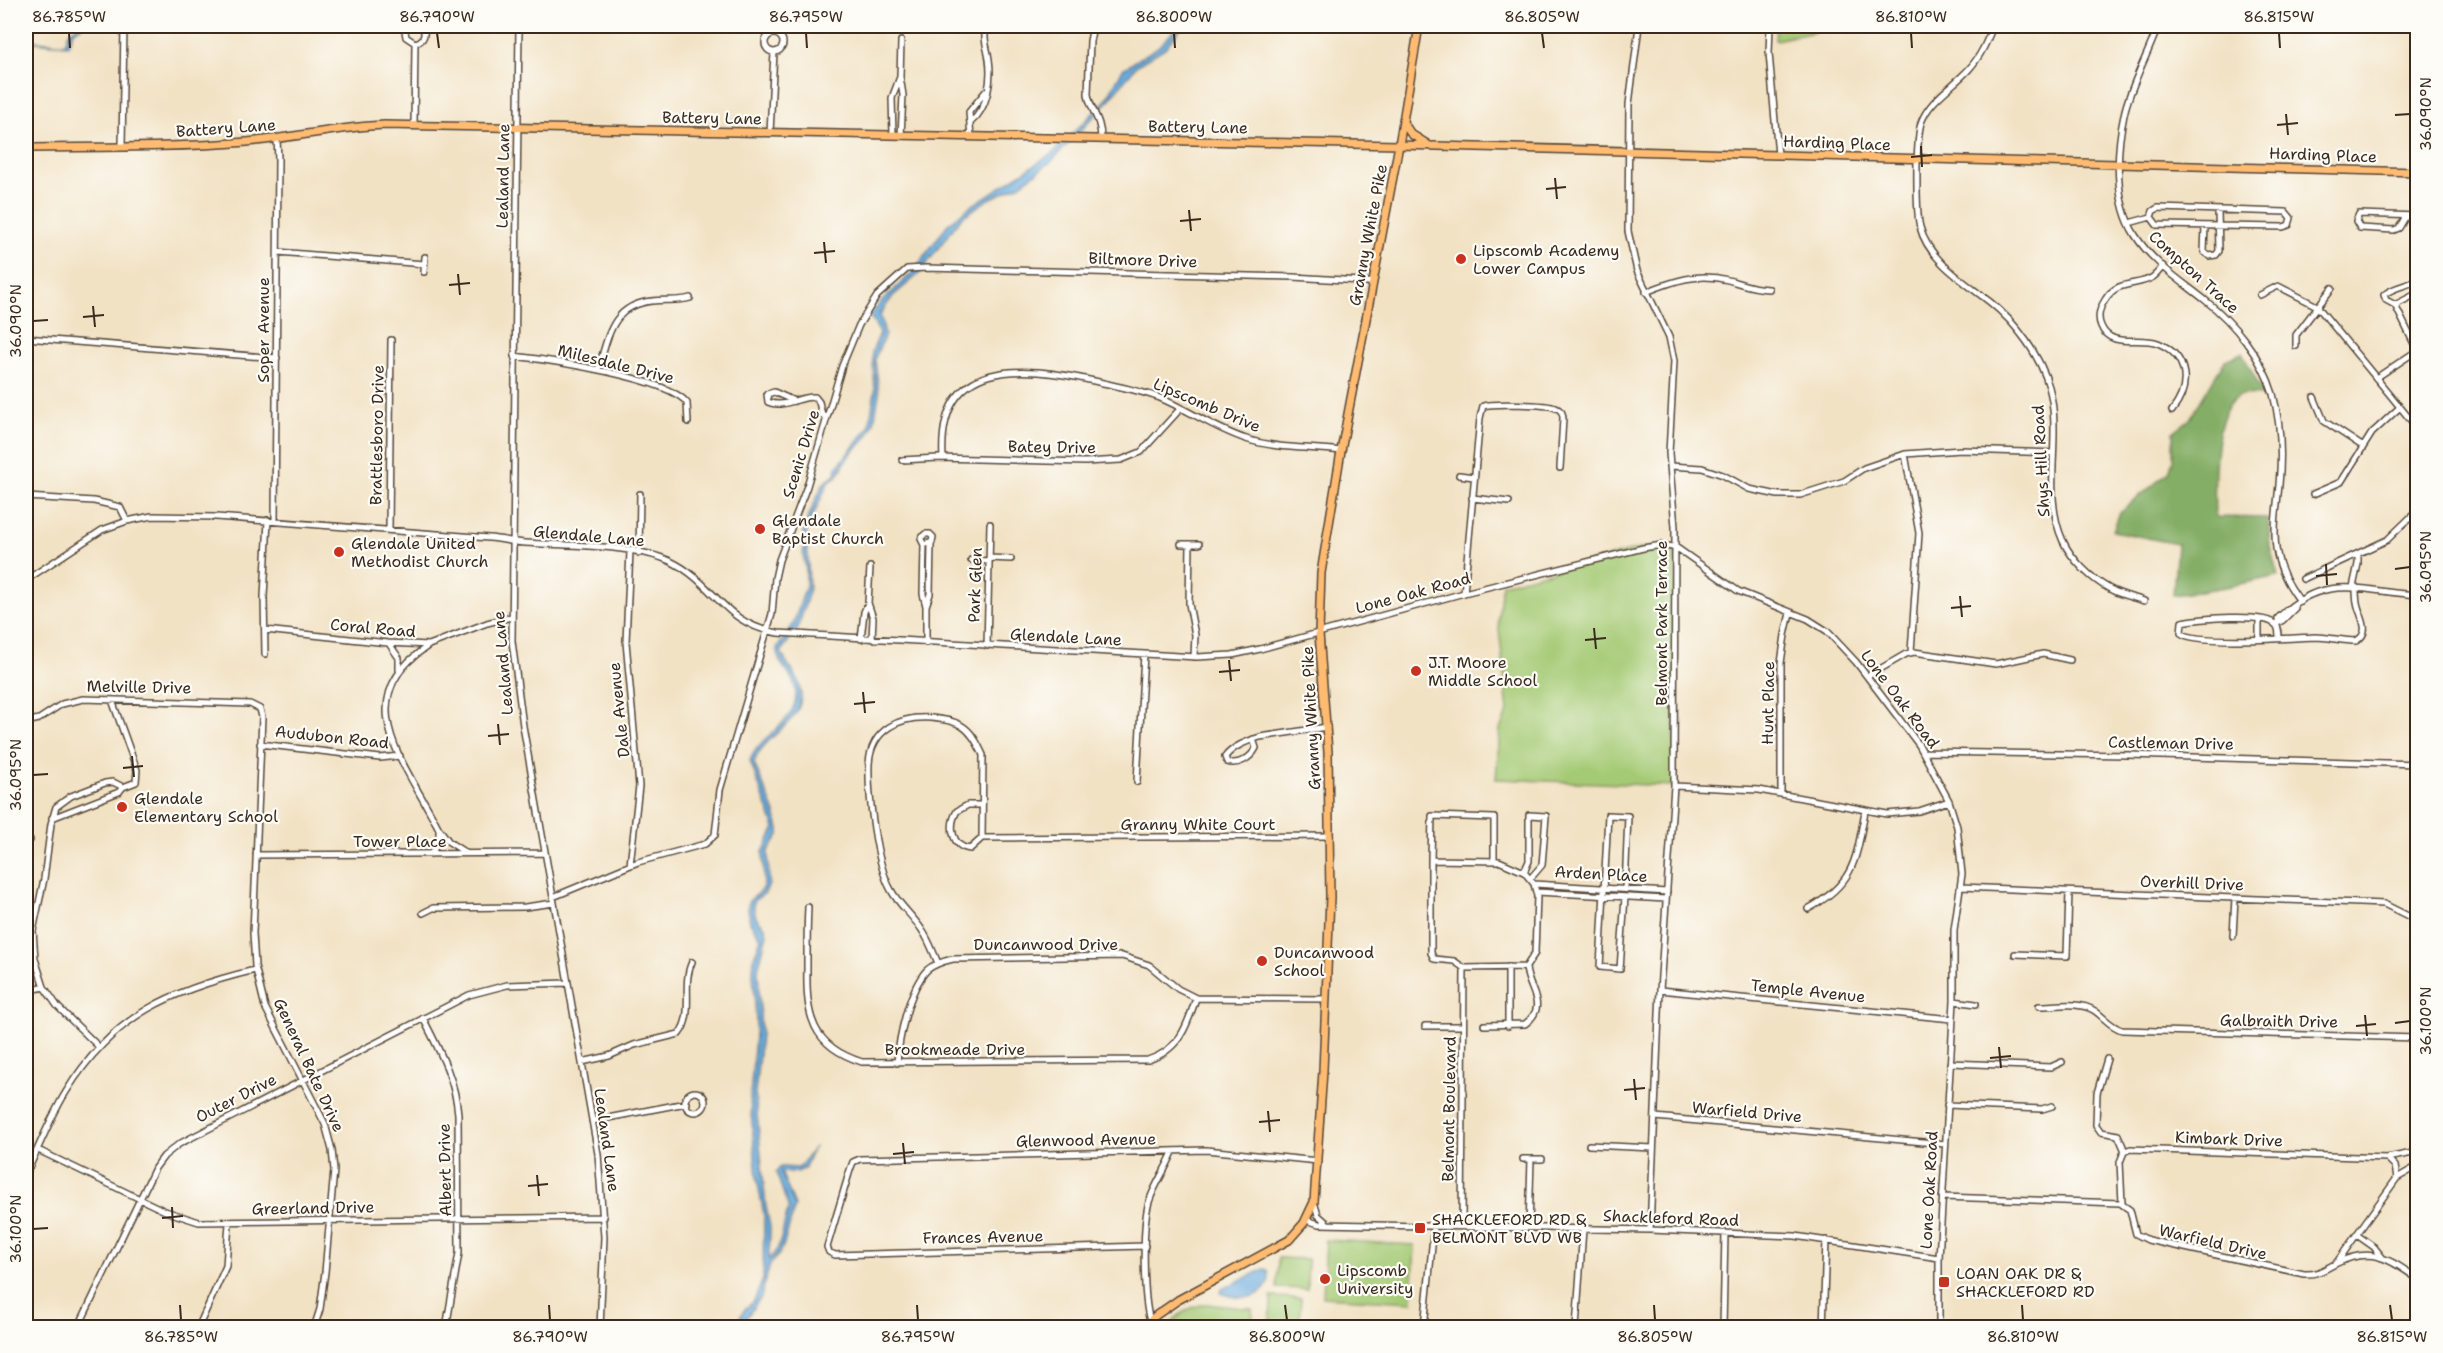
<svg xmlns="http://www.w3.org/2000/svg" width="2443" height="1353" font-family="'Shantell Sans',sans-serif">
<style>
.green{fill:#a5ca74;stroke:#707a49;stroke-width:1.5}
.forest{fill:#84ae66;stroke:#606c42;stroke-width:1.5}
.water{fill:#67aadc;stroke:#516a7d;stroke-width:1.5}
.lines{fill:none;stroke-linecap:round;stroke-linejoin:round}
.minor-casing{stroke:#564637;stroke-width:8}
.major-casing{stroke:#564637;stroke-width:10}
.minor{stroke:#fff;stroke-width:5}
.major{stroke:#febb71;stroke-width:7}
.ticks{fill:none;stroke:#3b2a1e;stroke-width:2}
.poi-dot{fill:#c8321e;stroke:#fdfcf7;stroke-width:2}
.labels{text-anchor:middle;dominant-baseline:central;stroke-width:4.5;stroke-linejoin:round;paint-order:stroke}
.street-label{font-size:16px;fill:#3b2a1e;stroke:#fdfcf7}
.poi-label{font-size:16px;fill:#3b2a1e;stroke:#fdfcf7;text-anchor:start}
.neatline{fill:none;stroke:#3b2a1e;stroke-width:2}
.ticks-label{font-size:15px;text-anchor:middle;fill:#3b2a1e}
</style>
<rect width="100%" height="100%" fill="#fdfcf7"/>
<filter id="ink" filterUnits="userSpaceOnUse"><feTurbulence type="fractalNoise" baseFrequency=".0167" numOctaves="2"/><feDisplacementMap in="SourceGraphic" scale="12" xChannelSelector="R" yChannelSelector="G"/><feConvolveMatrix kernelMatrix="1 2 1 2 8 2 1 2 1" color-interpolation-filters="sRGB"/></filter>
<filter id="wash" filterUnits="userSpaceOnUse"><feTurbulence type="fractalNoise" baseFrequency=".008" numOctaves="4" result="noise"/><feDisplacementMap in="SourceGraphic" scale="24" xChannelSelector="R" yChannelSelector="G"/><feGaussianBlur stdDeviation="1.35" result="paint"/><feColorMatrix in="noise" values="0 0 0 0 0 0 0 0 0 0 0 0 0 0 0 0 0 1.4 0 .05"/><feComposite in="paint" operator="in"/></filter>
<g filter="url(#wash)">
<rect width="100%" height="100%" fill="#f2e2c4"/>
<path class="green" d="M1776 26H1844L1775 40Z
M1675 547 1674 786 1496 779 1500 729 1508 711 1498 620 1502 584 1643 548Z
M1326 1240 1415 1245 1412 1302 1323 1297Z
M1278 1258 1308 1259 1307 1289 1277 1288Z
M1271 1297 1301 1298 1299 1327H1270Z
M1206 1304 1252 1309 1254 1327H1168C1178 1314 1189 1307 1206 1304Z"/>
<path class="forest" d="M2242 353 2264 395C2256 395 2243 393 2237 397 2212 412 2214 491 2215 517L2268 518 2270 547 2278 576 2226 587 2173 595 2177 544 2113 531 2120 512 2169 472 2173 460V432L2190 419 2225 360Z"/>
<path class="water" d="M78 26H82L73 32 68 45 33 42 26 44 29 40 65 44 69 32Z
M1179 26H1183L1165 48 1137 65 1106 104 1051 162 1019 185 989 199 961 218 919 274 893 296 880 314 885 335 875 358 879 394 874 423 868 436 849 456 837 476 829 481 807 529 809 591 798 628 781 651C783 661 796 672 799 684 811 723 763 732 754 763L775 813 779 829V835L768 851 769 884 765 893 755 900 753 905 756 918 765 927 767 934 758 969 761 1034 755 1094 766 1207 770 1227 769 1259C784 1248 782 1223 789 1209L776 1172 781 1167 799 1168 815 1146 804 1169 797 1172H781L795 1206 784 1244 780 1253 770 1264 761 1297 740 1327 733 1328 745 1309 754 1301 763 1279 764 1215 757 1178 750 1099 756 1022 753 972 754 958 761 938 750 922 748 907 749 901 760 892 764 884 763 852 775 828 750 761C759 734 796 725 796 694 796 674 776 666 777 648L793 625 806 586V570L803 555 805 541 803 529 823 484 836 473 837 467 869 427 875 391 872 352 880 333 870 316 883 300 912 273 948 224 971 206 1053 153 1106 100 1123 69 1158 47Z
M1264 1269 1268 1270 1269 1281C1260 1302 1238 1299 1221 1293L1222 1289Z"/>
</g>
<g filter="url(#ink)">
<g class="lines">
<g class="minor-casing">
<path id="minor" d="M409 26 405 31 406 37 415 43C424 41 427 33 421 26
M519 26 512 641 523 726 598 1154 604 1237 600 1328
M1093 26 1090 41 1088 94C1090 111 1101 117 1101 139
M1639 26 1629 104 1628 231 1637 271 1669 337 1674 361 1669 453 1675 527 1674 786 1660 990 1650 1230
M1770 26 1769 53 1778 155
M1993 26C1987 41 1981 56 1969 69 1954 86 1929 100 1921 123 1918 133 1918 149 1917 159 1917 174 1916 214 1920 227 1928 260 1966 283 1990 302 2016 323 2040 355 2049 387 2063 437 2041 493 2063 541 2072 560 2091 579 2110 589 2120 595 2133 597 2144 601
M2158 26C2149 53 2129 88 2124 115 2116 152 2114 202 2135 235 2152 262 2180 280 2205 300 2234 323 2262 357 2273 394 2281 424 2282 454 2279 485 2274 533 2268 559 2300 601
M765 43a9 9 0 1 1 18 0a9 9 0 1 1-18 0Z
M900 77 901 41
M971 122C988 108 992 80 989 59 987 47 983 38 986 26
M414 126 415 43
M770 133 774 52
M893 135 892 98 900 77 903 95 901 136
M971 137 969 112 986 91
M122 146 124 26
M2406 216 2399 228 2394 230 2360 228 2356 221 2359 214 2418 216
M2129 223 2151 217 2153 211 2158 208 2286 212 2291 218 2289 225 2283 227 2157 225 2151 217
M2205 226 2204 252 2209 256 2216 255 2219 251 2218 211
M278 252 424 264
M2163 266C2160 270 2157 274 2153 277 2138 287 2117 279 2105 300 2100 307 2097 317 2101 326 2110 349 2139 336 2158 343 2189 356 2191 387 2172 411
M424 272 425 257
M1646 292C1673 281 1698 272 1728 280 1742 284 1754 289 1769 289
M2260 295 2278 286 2317 306 2418 429
M2395 305 2418 293
M26 338 277 358
M2296 346V335L2332 288
M2417 350 2395 305 2386 300 2384 295C2392 287 2407 286 2418 280
M514 356C548 360 669 378 687 403L688 422
M598 370C608 338 611 305 652 301 665 299 677 302 690 298
M2376 378 2418 350
M2314 397 2324 421 2362 446
M794 401 774 392 767 394 768 402C784 409 799 396 815 397L819 402 822 415 826 417
M1905 454 1919 533 1911 652
M943 458C937 357 1021 365 1094 381 1116 386 1138 390 1160 398 1189 410 1215 429 1246 439 1276 449 1309 447 1341 451
M902 460 938 458 1085 462 1121 460 1141 452 1181 408
M1670 466 1702 468 1723 475 1749 489 1778 495H1800L1844 481 1864 468 1905 454 1961 450 2053 453
M1459 475 1474 477
M2313 494 2341 482 2372 433 2399 408
M26 497 94 501 120 507 127 521
M1472 498 1509 502
M275 521 278 159 277 139
M389 530 391 340
M1181 544H1199
M1190 544 1189 604 1195 635 1194 657
M924 545 932 542 933 537 930 534H925L921 539 924 545 923 594 926 606 930 594 931 544
M630 551 626 642 639 786 630 865
M639 553 640 494
M989 558 1011 559
M971 560 989 561
M2303 579 2387 540 2418 510
M26 580 102 530 127 521 152 516 216 517 489 538C501 539 513 542 525 543 567 546 633 544 670 561 716 583 722 624 778 633L1197 657 1232 655 1260 649 1464 593 1643 548 1662 545 1677 548 1738 591 1808 619 1827 631 1856 662 1919 745 1949 801 1957 827 1962 874 1954 930V1001L1939 1258V1328
M2353 587 2358 564V555
M1464 593 1480 418 1483 406C1492 403 1547 404 1556 408 1562 410 1563 414 1563 419L1560 468
M868 603 870 567
M926 606V643
M2278 621V618C2325 571 2362 592 2418 595
M2276 624 2283 620 2295 608 2294 605
M265 630 388 643 429 645 487 623 511 617
M2259 638V620
M2279 638C2279 633 2279 628 2276 625 2265 612 2198 619 2182 622L2181 633C2195 645 2292 638 2315 637 2329 637 2342 641 2356 641 2373 632 2359 616 2357 602 2356 597 2356 592 2356 587
M861 639 864 612 868 603 873 618 872 639
M390 645 399 658V670
M428 646C346 700 407 765 439 829V841L431 854
M987 646 990 524
M265 654 264 597 268 520
M1868 676 1906 654 1914 652 1996 664 2043 654 2070 660
M26 722 39 719 62 704 83 699 250 704 260 709 262 717 253 933 255 966 265 1007 325 1124 332 1150 334 1170 325 1272 320 1309 314 1328
M1253 739 1256 748C1251 758 1238 766 1227 762L1225 757C1233 746 1248 741 1260 737L1327 727
M260 744 380 758 400 756
M1924 752 2129 755 2418 764
M1137 782 1144 654
M1674 786 1759 790 1887 814 1919 811 1949 801
M1781 794V663L1785 635 1790 613
M981 805H968L957 811C948 826 952 847 970 849L982 838
M52 818 119 792 123 787 136 782 137 770 112 700
M440 830 449 842 466 853
M26 840H30
M256 855 545 853
M1431 860 1432 816 1494 818V861
M1524 872 1529 861V815L1546 816 1542 865 1530 879
M1534 884 1667 892
M1961 887 2384 904 2418 921
M1625 889 1628 816 1608 815 1600 967 1620 969 1625 897
M1537 892 1666 899
M553 897 638 862 705 844 715 835 720 790 772 614 775 578 779 560 807 486 842 366 859 325 877 296 907 269 926 268 1293 277 1361 281 1373 283
M808 907C807 927 807 947 807 968 806 1015 811 1046 862 1062L1148 1060C1179 1050 1187 1027 1196 998
M1808 909C1855 883 1856 860 1865 811
M423 913 433 908 525 907 554 903
M2233 936 2235 898
M2015 954 2067 956 2069 892
M938 963C933 952 929 940 922 930 913 916 899 905 891 890 876 864 868 794 869 764 871 729 900 716 931 718 940 719 954 720 962 726 972 732 978 744 983 755L982 838 1330 836
M1660 990 1952 1019
M26 991 44 987
M1954 1001 1976 1004
M2039 1006C2057 1006 2080 1001 2095 1011 2105 1018 2109 1026 2122 1030L2418 1038
M423 1018C439 1050 455 1078 458 1114L459 1253 446 1328
M1484 1025 1525 1024C1550 1005 1527 990 1526 967L1535 953 1537 896 1534 884 1524 872 1499 861 1431 860V953L1434 959 1454 961 1464 968 1526 967
M1425 1026H1463
M1508 1026V967
M99 1047 58 1007 44 987 35 959 33 931 44 879 51 824 56 807 71 796 105 783 113 782 123 787
M2107 1059 2097 1093 2096 1125 2101 1132 2118 1135 2125 1151
M582 1062 609 1056 634 1045 679 1034C695 1014 681 984 692 962
M897 1063C899 1037 909 989 927 970 934 964 944 961 953 959L1122 956 1149 965 1178 989 1196 998 1326 999
M1950 1063 2051 1067 2062 1062
M685 1102a10 10 0 1 1 20 0a10 10 0 1 1-20 0Z
M1947 1105 2042 1109 2052 1106
M1655 1117 1945 1144
M592 1121 686 1103
M1589 1145 1653 1148
M38 1150 165 1211 199 1222 604 1217
M2387 1158 2395 1166 2397 1178
M1523 1159H1542
M26 1174C39 1147 50 1118 66 1092 113 1015 171 990 255 970
M1942 1197 2120 1203 2130 1210 2136 1234 2148 1240 2304 1274C2316 1275 2324 1270 2335 1264 2371 1246 2388 1258 2418 1279
M1314 1202 1318 1215 1327 1223
M2122 1203 2120 1162 2124 1152 2130 1149 2387 1158 2418 1152
M1306 1220 1319 1224 1650 1230 1795 1236 1939 1258
M1462 1226 1464 968
M1529 1228 1531 1159
M2357 1235 2374 1247 2382 1257
M1145 1246 835 1255 829 1252 827 1247 850 1170 853 1162 860 1159 1206 1150 1318 1161
M2337 1262 2397 1178 2418 1166
M1150 1321C1143 1298 1142 1225 1149 1202 1155 1184 1166 1169 1173 1152
M78 1328 155 1168 164 1156 179 1144 469 995 507 985 568 983
M198 1328 226 1266 229 1223
M1424 1328 1434 1226
M1576 1328 1583 1229
M1723 1328 1725 1233
M1823 1328 1826 1240"/>
</g>
<g class="major-casing">
<path id="major" d="M1403 122 1411 134 1427 144
M26 148C99 147 173 148 247 142 293 138 338 127 384 125L1399 145 2418 172
M1144 1328 1155 1316 1178 1300 1289 1240 1304 1223 1314 1202 1323 1071 1330 897 1328 752 1319 633 1321 573 1341 451 1399 145 1419 26"/>
</g>
<use href="#minor" class="minor"/>
<use href="#major" class="major"/>
</g>
</g>
<path class="ticks" d="M69 33 70 48M437 33 439 48M806 33 807 48M1174 33 1175 48M1542 33 1544 48M1911 33 1912 48M2279 33 2280 48M2286 114 2288 135M2395 115 2410 114M2277 125 2298 123M1921 146 1922 167M1911 157 1932 155M1555 178 1557 199M1546 189 1566 187M1189 210 1191 231M1180 221 1201 219M824 242 826 263M814 253 835 251M458 274 460 295M449 285 470 283M93 306 95 327M83 317 104 315M33 321 48 320M2326 564 2327 585M2395 569 2410 567M2316 576 2337 574M1960 596 1962 617M1951 608 1971 606M1594 628 1596 649M1585 640 1606 638M1229 660 1231 681M1219 672 1240 670M863 692 865 713M854 704 875 702M498 724 500 745M488 736 509 734M132 756 134 777M123 768 143 766M33 775 48 774M2365 1015 2367 1036M2395 1023 2410 1021M2356 1026 2376 1024M1999 1047 2001 1068M1990 1058 2011 1056M1634 1079 1636 1100M1624 1090 1645 1088M1268 1111 1270 1132M1259 1122 1280 1120M903 1143 905 1164M893 1154 914 1152M537 1175 539 1196M528 1186 548 1184M172 1207 173 1228M162 1218 183 1216M33 1229 48 1228M180 1305 181 1320M549 1305 550 1320M917 1305 918 1320M1285 1305 1287 1320M1654 1305 1655 1320M2022 1305 2023 1320M2390 1305 2392 1320"/>
<g class="poi-dot">
<circle cx="1461" cy="259" r="6"/>
<circle cx="760" cy="529" r="6"/>
<circle cx="339" cy="552" r="6"/>
<circle cx="1416" cy="671" r="6"/>
<circle cx="122" cy="807" r="6"/>
<circle cx="1262" cy="961" r="6"/>
<rect x="1414" y="1222" width="12" height="12" rx="3"/>
<circle cx="1325" cy="1279" r="6"/>
<rect x="1938" y="1276" width="12" height="12" rx="3"/>
</g>
<g class="labels">
<g class="street-label">
<text transform="translate(712 118) rotate(1)">Battery Lane</text>
<text transform="translate(1198 127) rotate(1)">Battery Lane</text>
<text transform="translate(226 128) rotate(-4)">Battery Lane</text>
<text transform="translate(1837 143) rotate(2)">Harding Place</text>
<text transform="translate(2323 155) rotate(2)">Harding Place</text>
<text transform="translate(503 176) rotate(-89)">Lealand Lane</text>
<text transform="translate(1368 235) rotate(-79)">Granny White Pike</text>
<text transform="translate(1143 260) rotate(2)">Biltmore Drive</text>
<text transform="translate(2194 272) rotate(42)">Compton Trace</text>
<text transform="translate(263 330) rotate(-90)">Soper Avenue</text>
<text transform="translate(616 364) rotate(14)">Milesdale Drive</text>
<text transform="translate(1207 405) rotate(23)">Lipscomb Drive</text>
<text transform="translate(377 435) rotate(-89)">Brattlesboro Drive</text>
<text transform="translate(1052 447) rotate(1)">Batey Drive</text>
<text transform="translate(801 454) rotate(-73)">Scenic Drive</text>
<text transform="translate(2041 461) rotate(-93)">Shys Hill Road</text>
<text transform="translate(589 536) rotate(5)">Glendale Lane</text>
<text transform="translate(975 585) rotate(-88)">Park Glen</text>
<text transform="translate(1413 593) rotate(-15)">Lone Oak Road</text>
<text transform="translate(1661 623) rotate(-90)">Belmont Park Terrace</text>
<text transform="translate(373 628) rotate(5)">Coral Road</text>
<text transform="translate(1066 637) rotate(3)">Glendale Lane</text>
<text transform="translate(503 663) rotate(-95)">Lealand Lane</text>
<text transform="translate(139 687) rotate(1)">Melville Drive</text>
<text transform="translate(1900 699) rotate(53)">Lone Oak Road</text>
<text transform="translate(1768 703) rotate(-89)">Hunt Place</text>
<text transform="translate(619 710) rotate(-96)">Dale Avenue</text>
<text transform="translate(1311 718) rotate(-93)">Granny White Pike</text>
<text transform="translate(332 737) rotate(6)">Audubon Road</text>
<text transform="translate(2171 743) rotate(1)">Castleman Drive</text>
<text x="1198" y="824">Granny White Court</text>
<text x="400" y="841">Tower Place</text>
<text transform="translate(1601 874) rotate(3)">Arden Place</text>
<text transform="translate(2192 883) rotate(2)">Overhill Drive</text>
<text x="1046" y="944">Duncanwood Drive</text>
<text transform="translate(1808 991) rotate(6)">Temple Avenue</text>
<text transform="translate(2279 1021) rotate(1)">Galbraith Drive</text>
<text x="955" y="1049">Brookmeade Drive</text>
<text transform="translate(309 1065) rotate(65)">General Bate Drive</text>
<text transform="translate(236 1098) rotate(-27)">Outer Drive</text>
<text transform="translate(1449 1109) rotate(-89)">Belmont Boulevard</text>
<text transform="translate(1747 1112) rotate(5)">Warfield Drive</text>
<text transform="translate(2229 1139) rotate(2)">Kimbark Drive</text>
<text transform="translate(607 1140) rotate(82)">Lealand Lane</text>
<text transform="translate(1086 1140) rotate(-1)">Glenwood Avenue</text>
<text transform="translate(445 1170) rotate(-91)">Albert Drive</text>
<text transform="translate(1929 1190) rotate(-87)">Lone Oak Road</text>
<text transform="translate(313 1208) rotate(-1)">Greerland Drive</text>
<text transform="translate(1671 1218) rotate(2)">Shackleford Road</text>
<text transform="translate(983 1237) rotate(-1)">Frances Avenue</text>
<text transform="translate(2213 1242) rotate(13)">Warfield Drive</text>
</g>
<g class="poi-label">
<text x="1473" y="250">Lipscomb Academy<tspan x="1473" dy="18">Lower Campus</tspan></text>
<text x="772" y="520">Glendale<tspan x="772" dy="18">Baptist Church</tspan></text>
<text x="351" y="543">Glendale United<tspan x="351" dy="18">Methodist Church</tspan></text>
<text x="1428" y="662">J.T. Moore<tspan x="1428" dy="18">Middle School</tspan></text>
<text x="134" y="798">Glendale<tspan x="134" dy="18">Elementary School</tspan></text>
<text x="1274" y="952">Duncanwood<tspan x="1274" dy="18">School</tspan></text>
<text x="1432" y="1219">SHACKLEFORD RD &amp;<tspan x="1432" dy="18">BELMONT BLVD WB</tspan></text>
<text x="1337" y="1270">Lipscomb<tspan x="1337" dy="18">University</tspan></text>
<text x="1956" y="1273">LOAN OAK DR &amp;<tspan x="1956" dy="18">SHACKLEFORD RD</tspan></text>
</g>
</g>
<rect width="2443" height="1353" fill="none" stroke="#fdfcf7" stroke-width="66"/>
<rect x="33" y="33" width="2377" height="1287" class="neatline"/>
<g class="ticks-label">
<text x="69" y="22">86.785°W</text>
<text x="437" y="22">86.790°W</text>
<text x="806" y="22">86.795°W</text>
<text x="1174" y="22">86.800°W</text>
<text x="1542" y="22">86.805°W</text>
<text x="1911" y="22">86.810°W</text>
<text x="2279" y="22">86.815°W</text>
<text transform="translate(2426 114) rotate(-90)" y="5">36.090°N</text>
<text transform="translate(16 321) rotate(-90)" y="5">36.090°N</text>
<text transform="translate(2426 567) rotate(-90)" y="5">36.095°N</text>
<text transform="translate(16 775) rotate(-90)" y="5">36.095°N</text>
<text transform="translate(2426 1021) rotate(-90)" y="5">36.100°N</text>
<text transform="translate(16 1229) rotate(-90)" y="5">36.100°N</text>
<text x="181" y="1342">86.785°W</text>
<text x="550" y="1342">86.790°W</text>
<text x="918" y="1342">86.795°W</text>
<text x="1287" y="1342">86.800°W</text>
<text x="1655" y="1342">86.805°W</text>
<text x="2023" y="1342">86.810°W</text>
<text x="2392" y="1342">86.815°W</text>
</g>
</svg>
